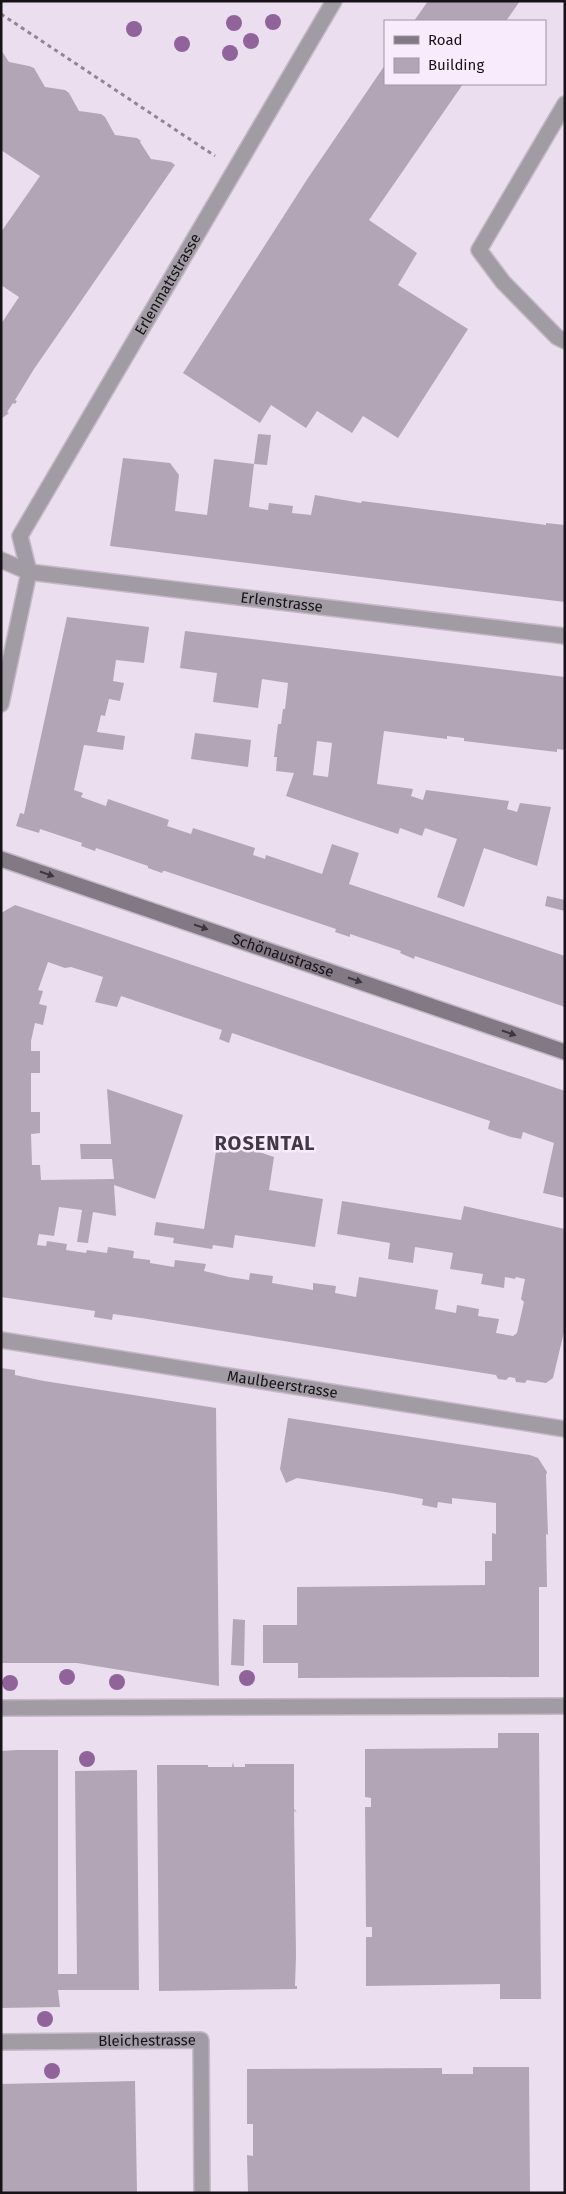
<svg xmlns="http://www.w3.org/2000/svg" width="566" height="2194" font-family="'Fira Sans',sans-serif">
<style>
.building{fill:#b2a6b6;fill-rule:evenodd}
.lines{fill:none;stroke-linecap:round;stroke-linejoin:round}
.lane-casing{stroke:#c5b9c8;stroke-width:18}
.street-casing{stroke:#c5b9c8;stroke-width:18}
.secondary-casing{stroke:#c5b9c8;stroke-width:18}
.path{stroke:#908692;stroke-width:3;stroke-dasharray:4 4;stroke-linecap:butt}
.lane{stroke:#a19ca3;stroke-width:15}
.street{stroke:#a19ca3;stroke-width:15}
.secondary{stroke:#817a84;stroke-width:15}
.tree{fill:#90649b}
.oneway{fill:#3c363e}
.labels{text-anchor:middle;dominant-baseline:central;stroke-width:5;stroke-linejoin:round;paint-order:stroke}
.street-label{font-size:15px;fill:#171218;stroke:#f8ecfc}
.district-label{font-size:20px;font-weight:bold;letter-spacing:1px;fill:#423946;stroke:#f8ecfc}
</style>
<rect width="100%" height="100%" fill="#ebdeef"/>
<path class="building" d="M428 1H520L506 21H414Z
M1 50 9 62 29 66 34 68 45 87 65 90 69 93 79 111 101 114 105 117 115 135 137 138 141 141 140 142 151 159 171 162 175 165 34 369 15 400 17 401 15 404 13 403 7 412 9 413 1 419V324L19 297 1 285V232L40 176 1 150Z
M385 65V84H463L369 220 417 253 398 285 468 329 398 438 363 416 352 433 317 411 306 428 271 405 260 423 183 373 308 178Z
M258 434 271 435 267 465 254 464Z
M123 458 170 463 179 475 175 511 207 515 214 459 254 464 249 507 268 510 269 503 293 506 292 513 311 515 315 495 361 503 362 501 546 525V523L565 525V602L110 546Z
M67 617 149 627 144 663 116 660 113 681 124 683 120 701 109 699 105 716 101 715 97 732 125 736 123 750 84 745 74 790 83 793 81 797 106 806 108 799 169 820 167 826 191 834 193 828 255 848 253 855 265 859 266 855 322 874 332 844 359 853 349 884 565 956V1007L415 956 414 959 400 953 401 951 350 934V937L335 932 336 929 165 871H163L162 873 148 868V866L96 848 95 851 81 846 82 843 40 829 39 833 16 826 20 813 24 814Z
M185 631 565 677V750L557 749V752L464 741V738L447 736V739L384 731 377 784 413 789 411 796 423 800 426 790 509 801 507 809 517 812 520 803 551 807 537 866 484 848 464 907 437 897 457 839 425 828 422 836 400 828 398 834 286 796 294 773 276 771 277 757H274L278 724H281L283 709H285L288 683 262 679 258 708 213 702 217 673 180 668ZM317 741 332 743 328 777 313 775Z
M195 733 251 740 248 767 191 759Z
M547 896 565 900V911L545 906Z
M15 905 565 1091V1198L543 1193 554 1143 523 1132 521 1139 511 1137 488 1129 490 1121 232 1033 229 1043 219 1039 222 1030 121 996 117 1007 95 1002 103 977 71 967 65 968 48 962 38 990 43 991 39 1004 47 1006 43 1025 35 1023 31 1041V1051H40V1073H31V1112H40V1133L31 1134 32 1165H40L41 1180 114 1179 112 1159H81L80 1144H111L107 1089 183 1115 155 1199 114 1185 116 1216 93 1212 88 1243 77 1242 82 1210 59 1207 54 1236 39 1234 37 1245 46 1246 47 1241 67 1244 66 1250 86 1253 87 1250 107 1253 108 1247 134 1251 133 1258 150 1260V1263L174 1267 175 1260 206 1264 204 1271 229 1277 249 1280 250 1273 273 1276 272 1283 313 1290V1283L336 1286 335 1293 356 1297 359 1277 438 1290 435 1309 456 1313 457 1305 479 1309 478 1316 499 1319 496 1333 513 1336 517 1333 524 1302 521 1299 525 1279 516 1277 515 1279 505 1277 504 1288 481 1284 483 1274 450 1269 453 1253 415 1247 413 1263 388 1259 390 1243 337 1234 342 1201 461 1220 464 1206 565 1229V1328L553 1378 546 1383 527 1380 525 1383 516 1382 515 1378 509 1377 506 1380 498 1379 496 1375 141 1318 113 1314 112 1320 94 1317 95 1311 1 1297V913Z
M218 1138 274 1157 269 1190 323 1199 315 1247 235 1235 233 1248 213 1245 212 1249 173 1243 174 1238 154 1235 156 1222 204 1229Z
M1 1368 15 1370V1375L44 1381 216 1408 219 1686 77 1663H1Z
M288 1418 530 1455 538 1458 547 1472 546 1475 548 1535 546 1534 547 1587H539V1677L298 1678V1663H263V1625H297V1587L485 1585V1561H492V1533L496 1534V1503L452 1498V1504L438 1502 437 1508 422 1505 423 1499 391 1493 297 1478 286 1483 280 1469Z
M233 1619 245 1620 244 1666 231 1665Z
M498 1733H539L541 1999H500V1984L366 1986V1937H372V1927H366L365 1807H371V1798L365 1797V1749L498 1748Z
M16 1750H58V1974H77L75 1771 137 1770 139 1990H58L60 2007 1 2008V1751Z
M233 1762 234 1767H245V1764H294V1809L297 1812 294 1811 296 1956 295 1986H297V1989L159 1991 157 1765H208V1767H232Z
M473 2067H529L530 2193H248L247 2155 253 2156V2124H247V2069L442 2068V2074H473Z
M135 2081 137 2193H1V2084Z"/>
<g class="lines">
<g class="lane-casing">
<g id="lane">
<path d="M565 104 479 250 503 282 557 337 565 341"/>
<path d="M1 1708 565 1706"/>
<path id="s1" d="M1 2042 201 2040 202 2193"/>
</g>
</g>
<g class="street-casing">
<g id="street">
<path id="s2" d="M1 560 29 572 565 636"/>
<path id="s3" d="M1 704 29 572 20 536 334 1"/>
<path id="s4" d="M1 1340 565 1429"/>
</g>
</g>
<g class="secondary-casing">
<g id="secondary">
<path id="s5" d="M1 859 565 1052"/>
</g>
</g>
<path class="path" d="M1 14 215 156"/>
<use href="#lane" class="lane"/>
<use href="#street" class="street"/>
<use href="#secondary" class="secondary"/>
</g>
<g class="tree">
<circle cx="273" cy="22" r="8"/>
<circle cx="234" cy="23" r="8"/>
<circle cx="134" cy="29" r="8"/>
<circle cx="251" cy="41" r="8"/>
<circle cx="182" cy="44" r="8"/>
<circle cx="230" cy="53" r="8"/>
<circle cx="67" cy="1677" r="8"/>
<circle cx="247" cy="1678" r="8"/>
<circle cx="117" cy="1682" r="8"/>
<circle cx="10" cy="1683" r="8"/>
<circle cx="87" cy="1759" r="8"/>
<circle cx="45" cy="2019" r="8"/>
<circle cx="52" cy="2071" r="8"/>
</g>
<defs><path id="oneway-solid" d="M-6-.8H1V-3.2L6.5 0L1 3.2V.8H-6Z" transform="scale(1.25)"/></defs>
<g class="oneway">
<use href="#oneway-solid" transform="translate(47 874) rotate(19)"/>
<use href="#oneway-solid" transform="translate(201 927) rotate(19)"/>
<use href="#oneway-solid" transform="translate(355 980) rotate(19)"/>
<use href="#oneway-solid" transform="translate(509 1033) rotate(19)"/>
</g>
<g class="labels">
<g class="street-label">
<text stroke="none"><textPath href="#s3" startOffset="464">Erlenmattstrasse</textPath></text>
<text stroke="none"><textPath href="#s2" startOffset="285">Erlenstrasse</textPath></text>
<text stroke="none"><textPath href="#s5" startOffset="298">Schönaustrasse</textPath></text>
<text stroke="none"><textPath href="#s4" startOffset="285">Maulbeerstrasse</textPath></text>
<text stroke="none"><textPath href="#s1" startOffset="146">Bleichestrasse</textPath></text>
</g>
<g class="district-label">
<text x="265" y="1143">ROSENTAL</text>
</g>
</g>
<rect width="566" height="2194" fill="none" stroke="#171218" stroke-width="5"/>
<rect x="384" y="20" width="162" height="65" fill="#f8ecfc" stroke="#9e95a1"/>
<rect x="394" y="36" width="25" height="8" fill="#817a84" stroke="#9e95a1"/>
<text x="428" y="45" font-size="15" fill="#171218">Road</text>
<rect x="394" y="58" width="25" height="15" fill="#b2a6b6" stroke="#9e95a1"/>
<text x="428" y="70" font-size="15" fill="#171218">Building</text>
</svg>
